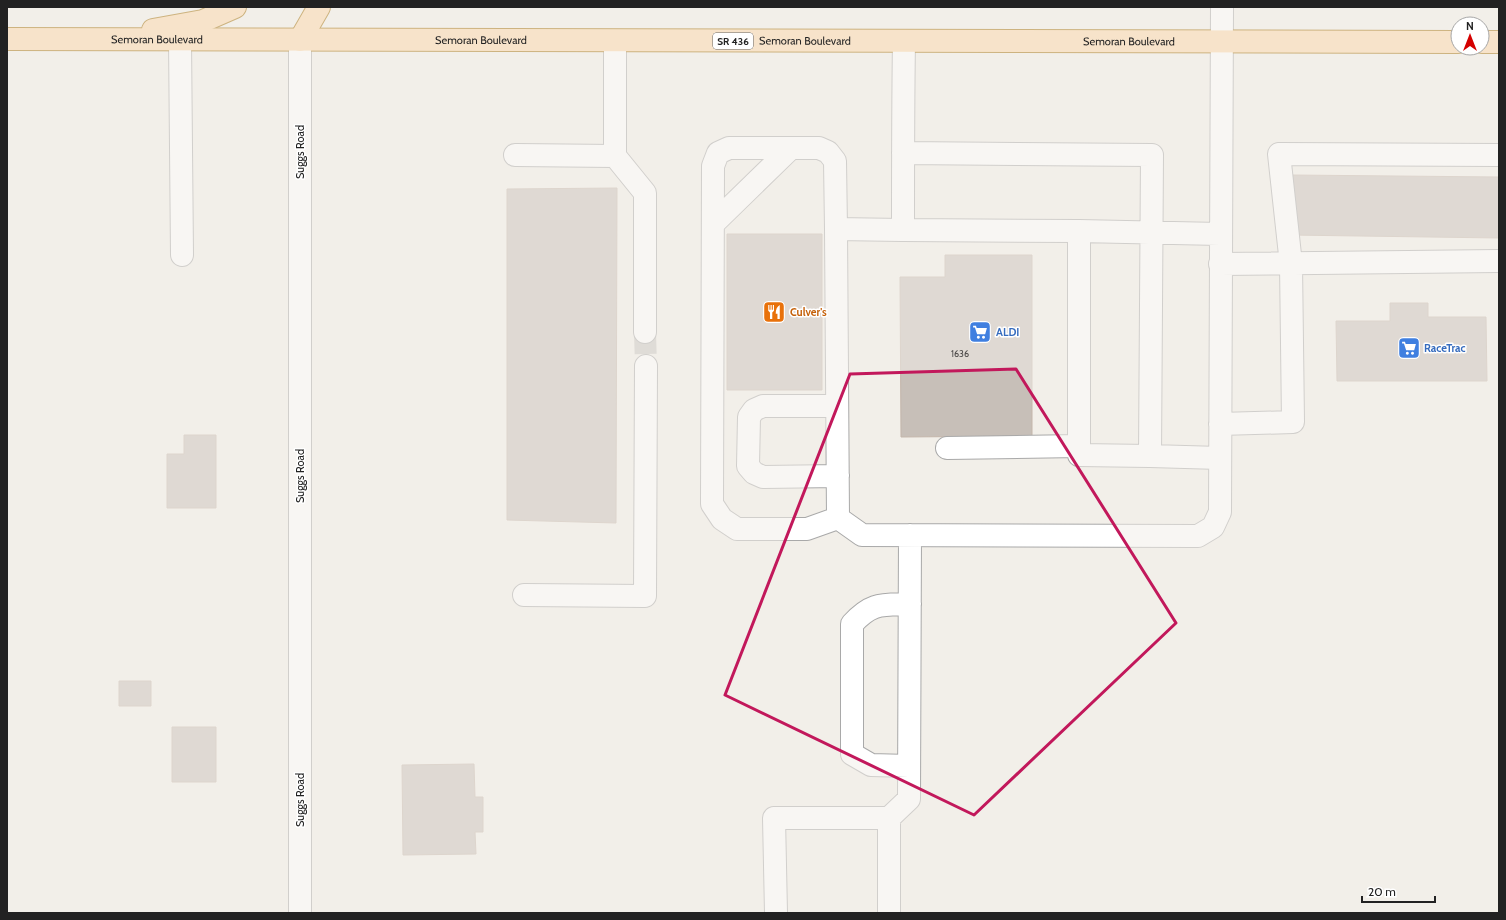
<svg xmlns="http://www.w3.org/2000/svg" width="1506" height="920" font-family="Cabin,sans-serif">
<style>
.building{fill:#c7bfb8;stroke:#c4b6ab}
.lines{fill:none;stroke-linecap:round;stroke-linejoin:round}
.minor-tunnel{stroke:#c8c6c1;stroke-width:22;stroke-dasharray:22 11;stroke-linecap:butt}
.minor-casing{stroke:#a9a9a9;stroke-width:24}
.major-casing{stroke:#a06b00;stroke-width:24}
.minor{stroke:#fff;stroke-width:22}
.major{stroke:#fcd6a4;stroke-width:22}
.marked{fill:none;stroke:#c2185b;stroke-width:3;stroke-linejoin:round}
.labels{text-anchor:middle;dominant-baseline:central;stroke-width:3;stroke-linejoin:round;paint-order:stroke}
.number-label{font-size:9px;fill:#4b4948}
.shield{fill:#fff;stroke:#646464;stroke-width:1}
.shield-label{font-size:10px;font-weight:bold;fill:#222}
.street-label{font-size:11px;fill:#222;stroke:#fff}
.food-label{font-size:11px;font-weight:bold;fill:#c56008;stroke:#fff;text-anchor:start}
.shop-label{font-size:11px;font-weight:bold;fill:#366cbe;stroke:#fff;text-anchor:start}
</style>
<rect width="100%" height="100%" fill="#f2efe9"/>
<path class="building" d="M1292 175 1499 177V238L1290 235Z
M617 188 616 523 507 520V189Z
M727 234H822V390H727Z
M945 255H1032V436L901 437 900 277H945Z
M1390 303H1428V317H1486L1487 381H1337L1336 321H1390Z
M184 435H216V508H167V454H184Z
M119 681H151V706H119Z
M172 727H216V782H172Z
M474 764 475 797H483V832H475L476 854 403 855 402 765Z"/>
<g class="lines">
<path class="minor-tunnel" d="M645 332 646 366"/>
<g class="minor-casing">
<path id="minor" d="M180 40 182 255
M903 153 1152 155 1150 456 1079 455V231L903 230C903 167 903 104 904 41
M515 155 615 156V41
M615 156 645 193V332
M713 224 791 148
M836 229 838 518
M1079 231 1220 234
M1220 264 1499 261
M837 406H763L754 410 749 417 748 466 754 473 763 477 838 476
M1220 424 1293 422 1291 264 1279 154 1499 155
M947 448 1079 446
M1150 456 1220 458
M838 518 862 535 1198 536 1213 527 1220 512 1222 7
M838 518 807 529H737L722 519 712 504 713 166 718 153 729 148H819L828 152 835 161 836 229 903 230
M524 595 645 596 646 366
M909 766 871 765 852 754V624C872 602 882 605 910 604
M300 913V40
M776 913 774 818H889L909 799 910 535
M889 913V818"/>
</g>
<g class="major-casing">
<g id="major">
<path d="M153 30 203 21 235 7"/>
<path id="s1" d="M7 39 1458 42"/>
<path d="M300 40 319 7"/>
<path d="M1482 42H1499"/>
</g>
</g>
<use href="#minor" class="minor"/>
<use href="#major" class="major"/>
</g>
<path d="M0 0H1506V920H0ZM1016 369 1176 623 974 815 725 695 850 374Z" fill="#f2efe9" fill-opacity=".55" fill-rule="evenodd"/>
<path class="marked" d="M1016 369 1176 623 974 815 725 695 850 374Z"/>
<defs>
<g id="restaurant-square" transform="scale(1.15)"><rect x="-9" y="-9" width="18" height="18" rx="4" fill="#e8710a" stroke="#fff"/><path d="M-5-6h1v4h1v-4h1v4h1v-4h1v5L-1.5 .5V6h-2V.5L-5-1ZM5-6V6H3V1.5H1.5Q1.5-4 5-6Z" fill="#fff"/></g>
<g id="supermarket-square" transform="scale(1.15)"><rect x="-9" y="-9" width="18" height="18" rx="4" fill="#3f7fe0" stroke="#fff"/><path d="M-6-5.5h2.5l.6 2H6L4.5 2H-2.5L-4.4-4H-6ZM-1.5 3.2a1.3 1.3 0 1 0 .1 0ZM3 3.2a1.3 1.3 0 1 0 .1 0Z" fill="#fff"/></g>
</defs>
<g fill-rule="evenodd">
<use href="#restaurant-square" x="774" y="312"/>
<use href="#supermarket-square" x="980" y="332"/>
<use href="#supermarket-square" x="1409" y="348"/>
</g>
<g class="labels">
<g class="number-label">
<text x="960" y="353">1636</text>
</g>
<rect class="shield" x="713" y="33" width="40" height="16" rx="3"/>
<g class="shield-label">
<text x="733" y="41">SR 436</text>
</g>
<g class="street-label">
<text stroke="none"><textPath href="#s1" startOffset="150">Semoran Boulevard</textPath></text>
<text stroke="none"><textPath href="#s1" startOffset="474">Semoran Boulevard</textPath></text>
<text stroke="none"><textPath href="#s1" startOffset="798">Semoran Boulevard</textPath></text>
<text stroke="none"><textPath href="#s1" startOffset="1122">Semoran Boulevard</textPath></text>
<text transform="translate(300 152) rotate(-90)">Suggs Road</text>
<text transform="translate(300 476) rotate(-90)">Suggs Road</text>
<text transform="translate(300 800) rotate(-90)">Suggs Road</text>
</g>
<g class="food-label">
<text x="790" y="312">Culver's</text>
</g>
<g class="shop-label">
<text x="996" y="332">ALDI</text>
<text x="1424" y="348">RaceTrac</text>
</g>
</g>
<rect width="1506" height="920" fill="none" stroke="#222222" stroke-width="16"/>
<g transform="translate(1470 36)"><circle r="19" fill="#ffffff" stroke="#a7a7a7"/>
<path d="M0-3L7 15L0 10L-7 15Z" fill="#d40000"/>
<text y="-6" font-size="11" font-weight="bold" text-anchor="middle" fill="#222222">N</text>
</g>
<path d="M1362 896v6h73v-6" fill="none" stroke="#222222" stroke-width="2"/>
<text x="1368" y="896" font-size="12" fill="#222222" stroke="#ffffff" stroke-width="3" paint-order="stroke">20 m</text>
</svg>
